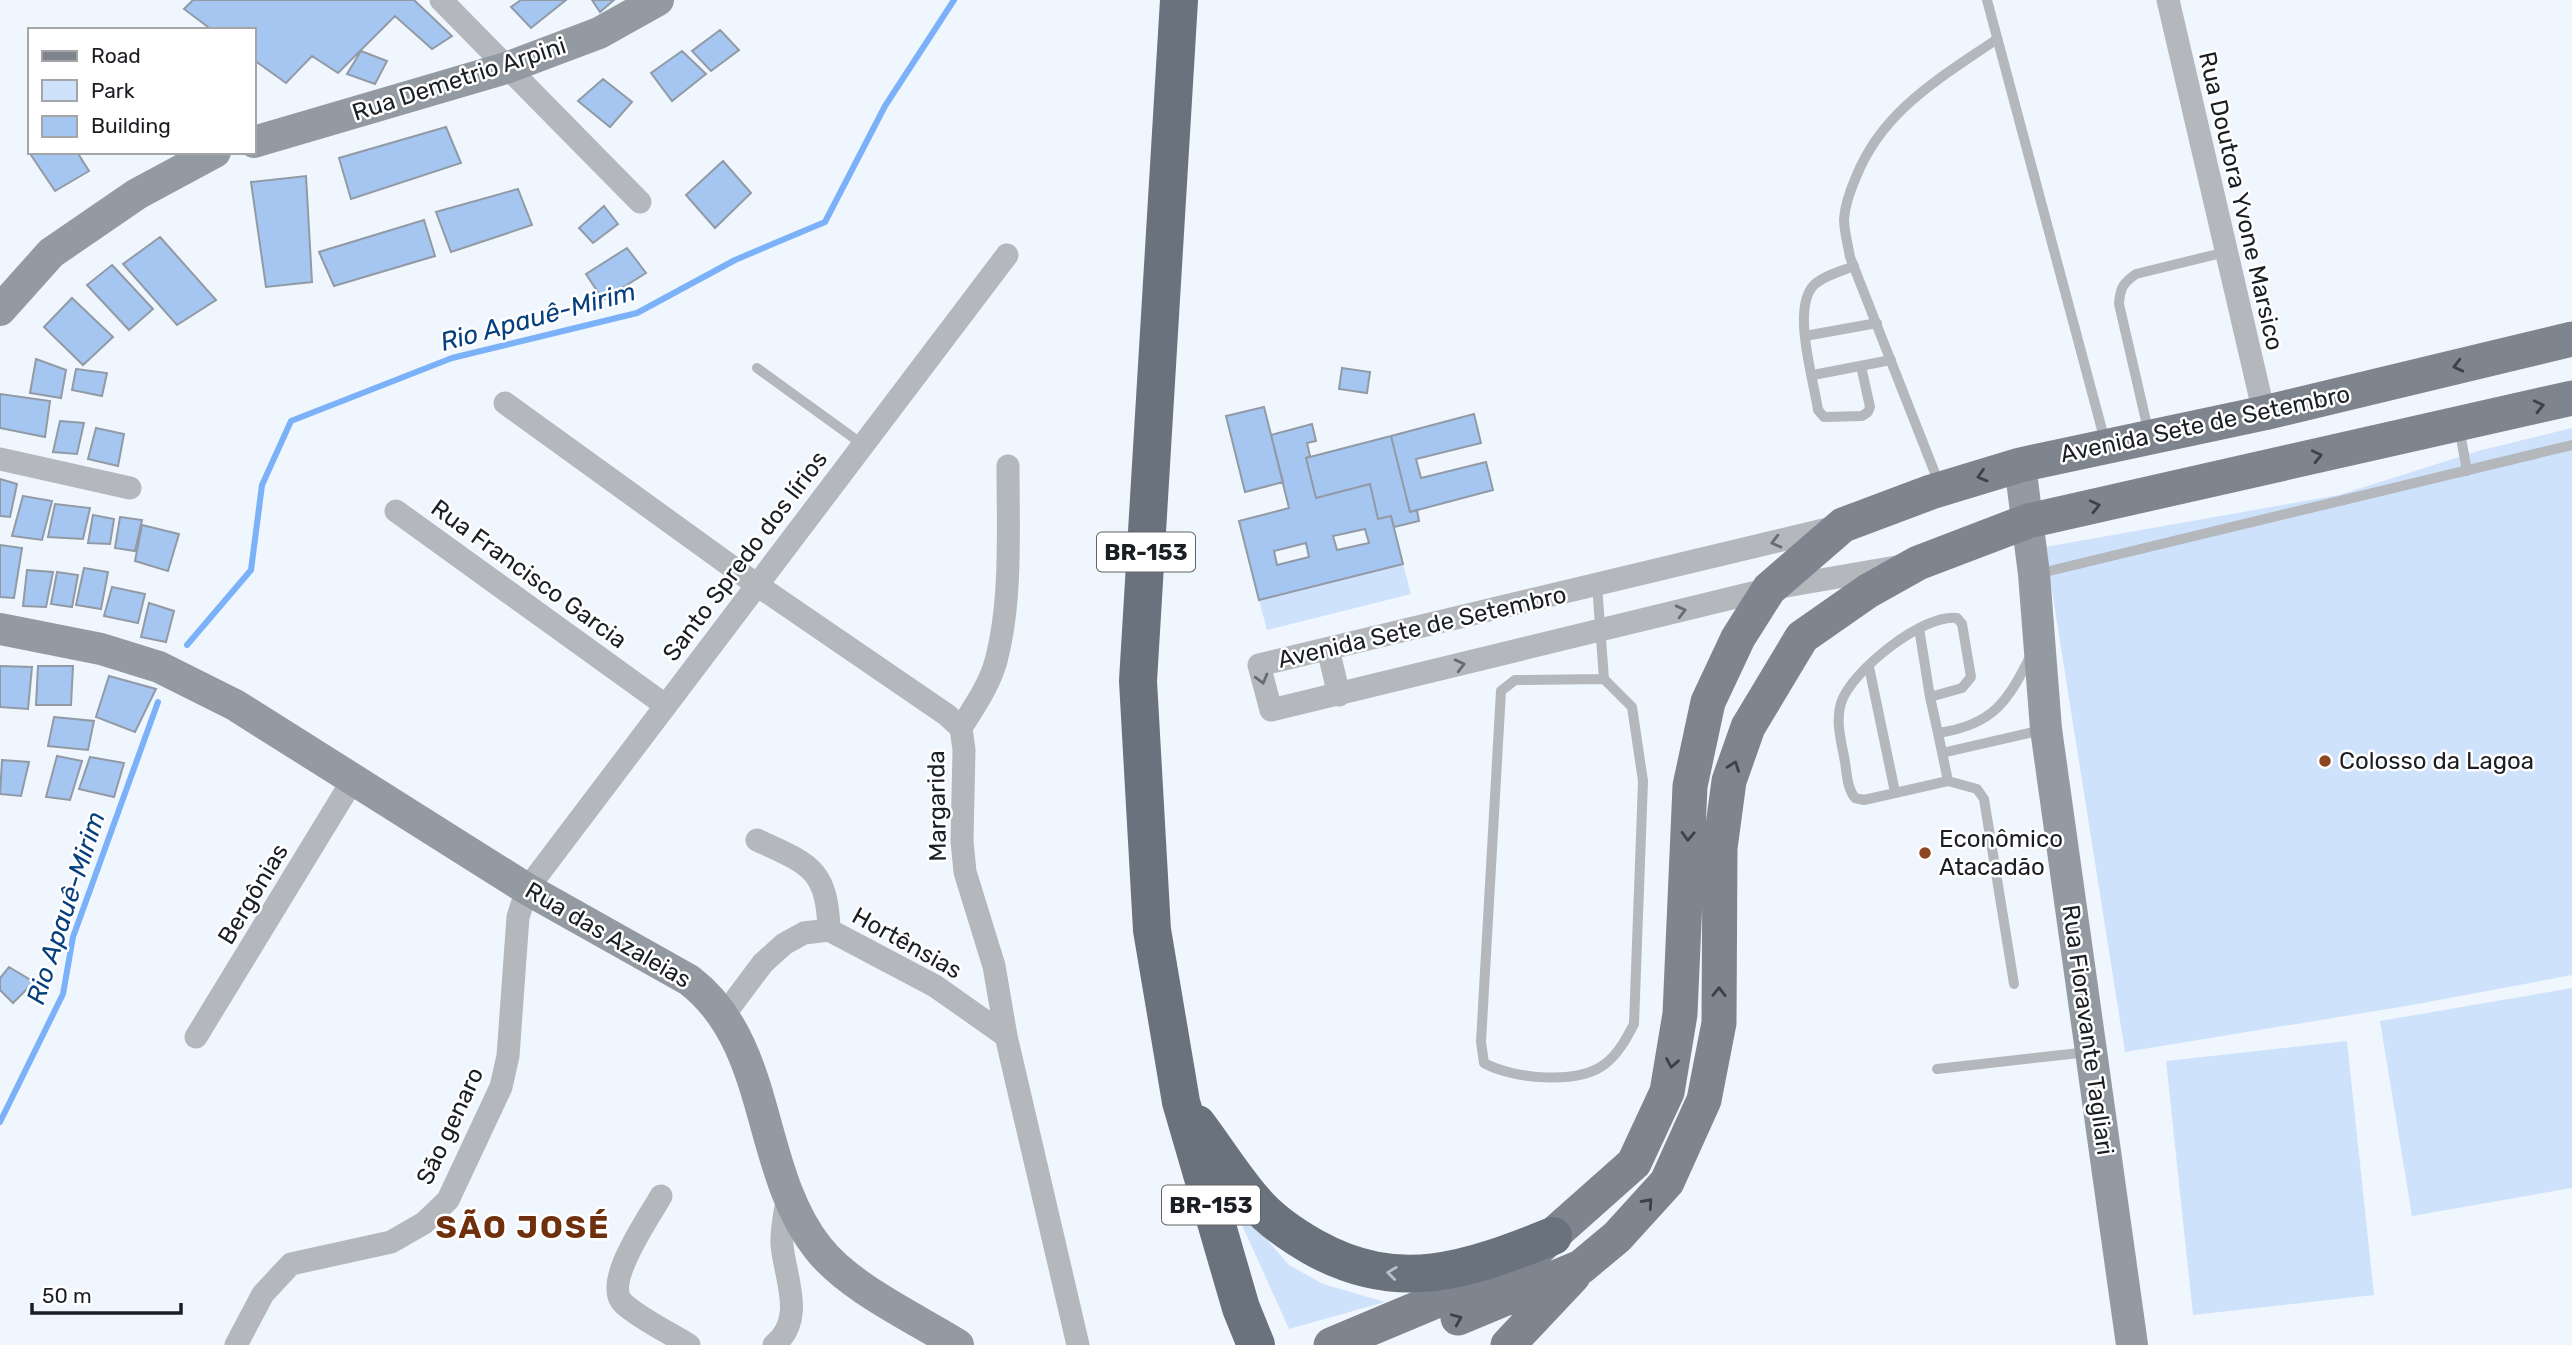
<svg xmlns="http://www.w3.org/2000/svg" width="2572" height="1345" font-family="Rubik,sans-serif">
<style>
.green{fill:#cfe2fb}
.lines{fill:none;stroke-linecap:round;stroke-linejoin:round}
.stream{stroke:#7bb1f8;stroke-width:6}
.building{fill:#a5c6f1;stroke:#919aa5;stroke-width:2;fill-rule:evenodd}
.lane{stroke:#b4b8bd;stroke-width:10}
.street{stroke:#b4b8bd;stroke-width:23}
.secondary{stroke:#949aa2;stroke-width:32}
.primary{stroke:#7e858e;stroke-width:35}
.highway{stroke:#6a727d;stroke-width:38}
.oneway{stroke:#3e4248}
.oneway2{stroke:#686b70}
.oneway3{stroke:#bcc0c4}
.poi-dot{fill:#8d4622;stroke:#fff;stroke-width:2.5}
.labels{text-anchor:middle;dominant-baseline:central;stroke-width:5;stroke-linejoin:round;paint-order:stroke}
.shield{fill:#fff;stroke:#5f6265;stroke-width:2}
.shield-label{font-size:23px;font-weight:bold;fill:#1b1e23}
.street-label{font-size:24px;fill:#1b1e23;stroke:#fff}
.poi-label{font-size:24px;fill:#1b1e23;stroke:#fff;text-anchor:start}
.water-label{font-size:26px;font-style:italic;fill:#063f7d;stroke:#fff}
.district-label{font-size:32px;font-weight:bold;letter-spacing:2px;fill:#6f300d;stroke:#fff}
</style>
<rect width="100%" height="100%" fill="#f0f6fd"/>
<path class="green" d="M2572 428V975L2412 1005 2125 1052 2045 547 2339 495 2478 451Z
M1403 564 1411 594 1267 630 1259 600Z
M2572 988V1188L2412 1216 2380 1021Z
M2347 1041 2374 1295 2193 1315 2166 1061Z
M1229 1196 1289 1265 1323 1284 1385 1302 1289 1329Z"/>
<g class="lines">
<path class="stream" d="M187 645 251 570 262 485 291 421 452 358 637 313 735 260 825 222 885 106 954 0
M0 1122 63 994 73 937 158 702"/>
</g>
<path class="building" d="M193 0H414L452 36 432 49 395 16 338 73 312 56 286 83 254 60V30H212L184 9Z
M521 0H566L531 28 511 7Z
M592 0H614L600 12Z
M720 30 739 50 711 71 692 51Z
M361 51 387 61 375 84 347 74Z
M682 51 706 74 672 101 651 73Z
M603 79 632 102 610 127 578 101Z
M446 127 461 163 351 199 339 158Z
M36 152H77L89 171 55 191 31 155Z
M723 161 751 193 715 228 686 195Z
M306 176 312 282 266 287 251 182Z
M518 189 532 225 451 252 436 212Z
M604 206 618 224 593 243 579 228Z
M424 220 435 256 334 286 319 252Z
M160 237 216 300 177 325 123 264Z
M627 248 646 273 603 300 586 274Z
M112 265 153 309 129 330 87 285Z
M72 298 113 337 83 365 44 327Z
M36 359 66 370 61 398 30 393Z
M1342 368 1370 372 1367 393 1339 389Z
M76 369 107 373 102 396 72 390Z
M0 394 50 401 45 437 0 428Z
M1264 407 1283 482 1245 492 1226 416Z
M1474 414 1481 443 1416 459 1421 478 1486 462 1493 490 1410 512 1391 436Z
M60 421 84 423 77 454 53 452Z
M1312 424 1316 441 1307 443 1310 456 1306 458 1316 498 1370 484 1378 519 1391 516 1403 564 1259 600 1239 521 1289 508 1271 435ZM1365 529 1369 543 1337 550 1333 536ZM1306 543 1309 557 1277 565 1274 551Z
M96 428 124 434 118 466 88 459Z
M1391 436 1410 512 1417 510 1419 521 1394 527 1391 516 1378 519 1370 484 1316 498 1306 458Z
M0 479 17 484 10 517 0 516Z
M23 496 52 501 42 540 12 536Z
M55 504 90 508 83 539 48 537Z
M93 515 114 519 110 544 88 543Z
M120 517 142 520 135 551 115 548Z
M142 525 179 534 168 571 135 561Z
M0 545 22 548 14 598 0 597Z
M84 568 108 572 101 609 76 605Z
M27 570 53 572 46 607 23 606Z
M57 572 78 575 72 607 51 604Z
M112 587 145 594 138 623 104 616Z
M149 603 174 611 166 642 141 637Z
M0 666 32 667 28 709 0 707Z
M38 666H73L71 705H36Z
M109 676 156 689 135 732 96 717Z
M54 717 94 721 88 750 48 746Z
M57 756 82 761 70 800 46 797Z
M90 757 124 763 114 797 79 789Z
M2 760 29 762 21 796 0 794Z
M9 967 34 982 13 1003 0 990V978Z"/>
<g class="lines">
<path class="lane" d="M1987 0 2105 441
M1854 266C1842 271 1823 276 1814 285 1791 308 1814 381 1818 410L1824 417 1862 416 1868 412 1870 407 1861 366
M1805 336 1877 323
M757 368 862 444
M1813 375 1891 360
M2459 427 2467 471
M2149 434 2119 304C2120 288 2123 283 2136 274L2226 252
M1940 486 1850 257C1848 245 1844 231 1844 219 1845 204 1850 191 1856 177 1883 110 1939 79 1997 39
M2037 574 2572 445
M1597 585 1604 679
M1919 628 1930 697
M1869 667 1895 792
M1604 679 1632 707 1643 781 1634 1024C1626 1039 1619 1053 1605 1064 1578 1085 1513 1079 1484 1063L1481 1042 1501 691 1515 680Z
M1938 733 1948 781
M1942 753 2042 730
M2014 984 1984 799 1977 789 1948 781 1864 800 1855 798C1847 788 1847 774 1845 762 1842 744 1835 722 1841 703 1851 671 1924 613 1957 618L1962 624 1971 677 1962 688 1930 697 1938 733C1994 725 2008 701 2032 653
M1937 1069 2088 1052"/>
<path class="street" d="M441 0 640 202
M2168 0 2264 413
M505 403 757 585 947 715 961 728 964 750 962 841 965 872 994 966 1006 1036 1078 1345
M0 459 130 488
M396 511 665 705
M1836 527 1259 665 1271 710 1769 589 1896 567
M1328 649 1339 695
M961 728C974 707 989 686 996 661 1012 601 1008 528 1008 466
M757 840C809 864 827 868 829 930
M724 1015 763 963 784 944 804 933 829 930 935 986 1006 1036
M196 1037 354 778
M661 1196C649 1218 601 1284 624 1304 642 1320 668 1332 689 1345
M236 1345 263 1294 291 1264 391 1242 424 1223 448 1200 501 1087 508 1056 518 917 527 889 1007 255
M774 1345C806 1319 785 1278 782 1245 781 1229 785 1212 788 1196"/>
<path class="secondary" d="M254 142 506 68 599 33 658 0
M0 310 51 253 137 194 215 152
M2020 465 2034 574 2046 729 2132 1345
M0 629 101 649 159 667 235 705 527 889 689 980C773 1044 755 1168 818 1248 849 1288 915 1318 958 1345"/>
<path class="primary" d="M1458 1318 1581 1267 1617 1237 1667 1182 1704 1100 1719 1023 1720 848 1729 781 1748 727 1802 637 1868 591 1918 563 2028 521 2572 398
M1331 1345 1488 1279 1526 1259 1634 1163 1667 1092 1680 1014 1690 786 1708 702 1738 638 1769 589 1843 525 1931 492 2020 465 2264 413 2572 339
M1508 1345 1573 1276"/>
<path class="highway" d="M1179 0 1138 681 1152 930 1181 1102 1241 1308 1256 1345
M1197 1124C1216 1149 1233 1177 1254 1201 1269 1219 1292 1235 1313 1247 1399 1295 1467 1270 1553 1236"/>
</g>
<defs><path id="oneway-chevron" d="M-2-3.5L2.5 0L-2 3.5" fill="none" stroke-width="1.6" stroke-linecap="round" stroke-linejoin="round" transform="scale(1.75)"/></defs>
<g class="oneway">
<use href="#oneway-chevron" transform="translate(2458 366) rotate(166)"/>
<use href="#oneway-chevron" transform="translate(2539 406) rotate(-13)"/>
<use href="#oneway-chevron" transform="translate(2317 456) rotate(-13)"/>
<use href="#oneway-chevron" transform="translate(1982 476) rotate(163)"/>
<use href="#oneway-chevron" transform="translate(2095 506) rotate(-13)"/>
<use href="#oneway-chevron" transform="translate(1734 766) rotate(-70)"/>
<use href="#oneway-chevron" transform="translate(1688 836) rotate(92)"/>
<use href="#oneway-chevron" transform="translate(1719 992) rotate(-89)"/>
<use href="#oneway-chevron" transform="translate(1672 1063) rotate(100)"/>
<use href="#oneway-chevron" transform="translate(1648 1203) rotate(-48)"/>
<use href="#oneway-chevron" transform="translate(1457 1319) rotate(-23)"/>
</g>
<g class="oneway2">
<use href="#oneway-chevron" transform="translate(1776 542) rotate(166)"/>
<use href="#oneway-chevron" transform="translate(1681 611) rotate(-14)"/>
<use href="#oneway-chevron" transform="translate(1460 665) rotate(-14)"/>
<use href="#oneway-chevron" transform="translate(1262 679) rotate(75)"/>
</g>
<use class="oneway3" href="#oneway-chevron" transform="translate(1392 1273) rotate(-173)"/>
<g class="poi-dot">
<circle cx="2325" cy="761" r="7"/>
<circle cx="1925" cy="853" r="7"/>
</g>
<g class="labels">
<g class="shield">
<rect x="1097" y="532.5" width="98" height="39" rx="5"/>
<rect x="1162" y="1185.5" width="98" height="39" rx="5"/>
</g>
<g class="shield-label">
<text x="1146" y="552">BR-153</text>
<text x="1211" y="1205">BR-153</text>
</g>
<g class="street-label">
<text transform="translate(459 79) rotate(-18)">Rua Demetrio Arpini</text>
<text transform="translate(2241 201) rotate(77)">Rua Doutora Yvone Marsico</text>
<text transform="translate(2205 424) rotate(-12)">Avenida Sete de Setembro</text>
<text transform="translate(745 556) rotate(-53)">Santo Spredo dos lírios</text>
<text transform="translate(529 574) rotate(36)">Rua Francisco Garcia</text>
<text transform="translate(1422 627) rotate(-13)">Avenida Sete de Setembro</text>
<text transform="translate(937 806) rotate(-91)">Margarida</text>
<text transform="translate(253 894) rotate(-59)">Bergônias</text>
<text transform="translate(608 935) rotate(30)">Rua das Azaleias</text>
<text transform="translate(907 943) rotate(29)">Hortênsias</text>
<text transform="translate(2088 1030) rotate(82)">Rua Fioravante Tagliari</text>
<text transform="translate(450 1126) rotate(-65)">São genaro</text>
</g>
<g class="poi-label">
<text x="2339" y="761">Colosso da Lagoa</text>
<text x="1939" y="839">Econômico<tspan x="1939" dy="28">Atacadão</tspan></text>
</g>
<g class="water-label">
<text transform="translate(538 317) rotate(-15)">Rio Apauê-Mirim</text>
<text transform="translate(66 908) rotate(-72)">Rio Apauê-Mirim</text>
</g>
<g class="district-label">
<text x="523" y="1227">SÃO JOSÉ</text>
</g>
</g>
<rect x="28" y="28" width="228" height="126" fill="#ffffff" stroke="#a4a5a7" stroke-width="2"/>
<rect x="42" y="51" width="35" height="10" fill="#7e858e" stroke="#a4a5a7" stroke-width="2"/>
<text x="91" y="63" font-size="21" fill="#1b1e23">Road</text>
<rect x="42" y="80" width="35" height="21" fill="#cfe2fb" stroke="#a4a5a7" stroke-width="2"/>
<text x="91" y="98" font-size="21" fill="#1b1e23">Park</text>
<rect x="42" y="116" width="35" height="21" fill="#a5c6f1" stroke="#a4a5a7" stroke-width="2"/>
<text x="91" y="133" font-size="21" fill="#1b1e23">Building</text>
<path d="M32 1303v10h149v-10" fill="none" stroke="#1b1e23" stroke-width="3.5"/>
<text x="42" y="1303" font-size="21" fill="#1b1e23" stroke="#ffffff" stroke-width="5" paint-order="stroke">50 m</text>
</svg>
